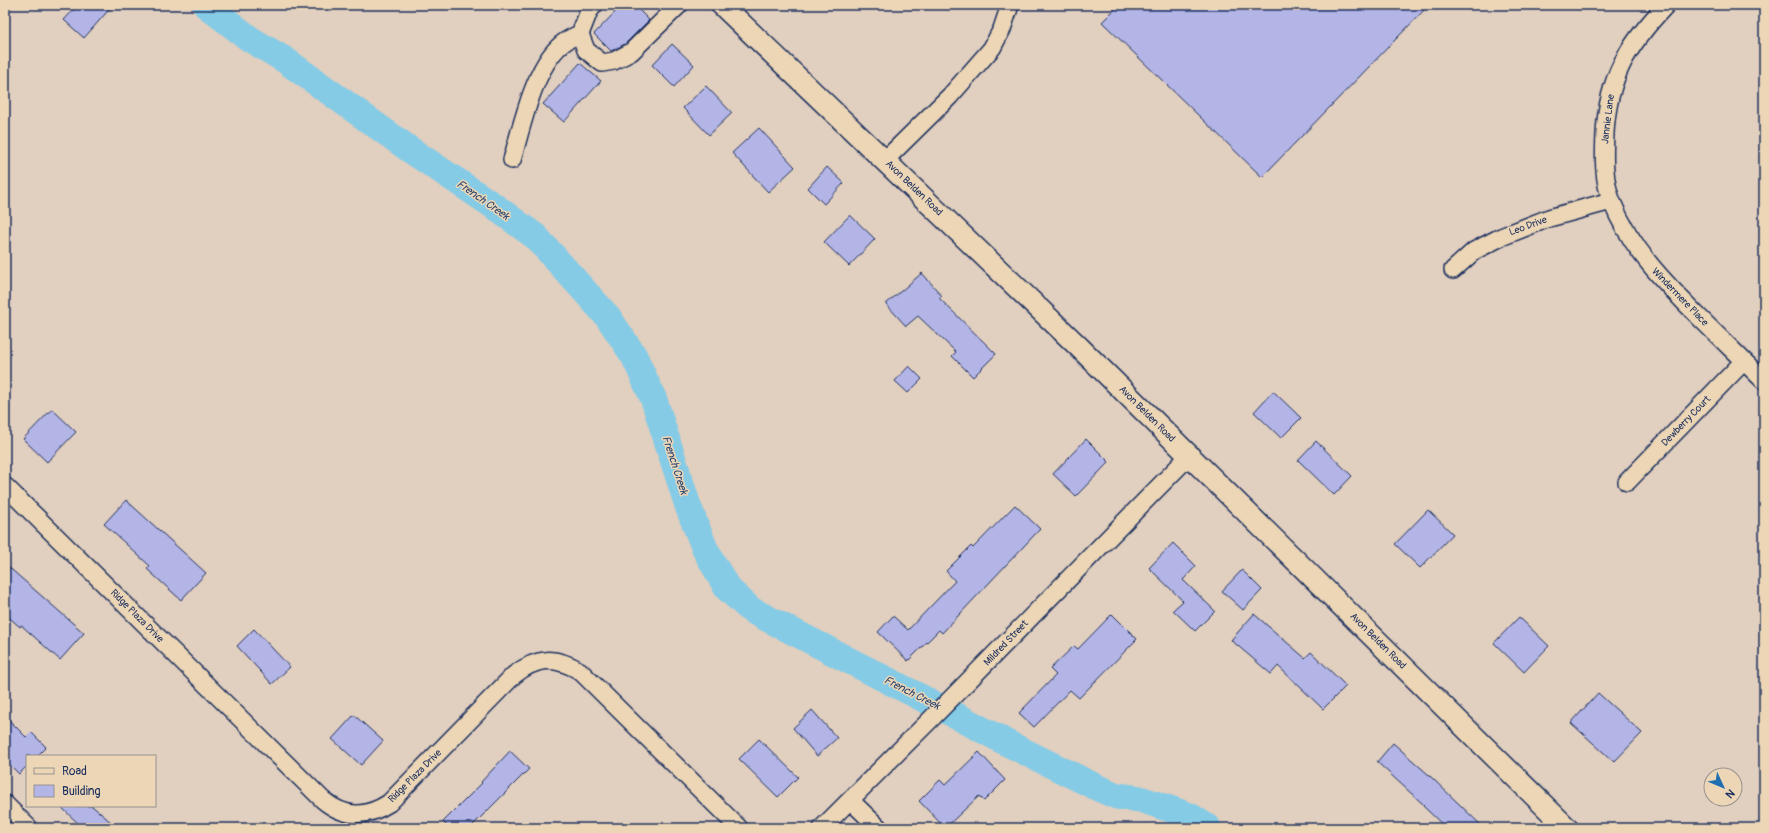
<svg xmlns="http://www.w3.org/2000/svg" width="1769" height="833" font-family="Pangolin,sans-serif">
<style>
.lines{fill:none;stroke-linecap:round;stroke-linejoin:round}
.river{stroke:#85cbe6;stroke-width:27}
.building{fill:#b4b5e7;stroke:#1b2f5e}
.minor-casing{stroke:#1b2f5e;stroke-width:20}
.major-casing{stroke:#1b2f5e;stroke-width:24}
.minor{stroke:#ecd6b5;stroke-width:17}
.major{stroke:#ecd6b5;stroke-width:21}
.labels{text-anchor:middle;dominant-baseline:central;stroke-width:3;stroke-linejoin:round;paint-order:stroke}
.street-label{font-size:10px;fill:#1b2f5e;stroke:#ecd6b5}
.water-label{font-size:11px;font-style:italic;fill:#2b4672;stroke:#ecd6b5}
</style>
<rect width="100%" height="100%" fill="#e1cfbf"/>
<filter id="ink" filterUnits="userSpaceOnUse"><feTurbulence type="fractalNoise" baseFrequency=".025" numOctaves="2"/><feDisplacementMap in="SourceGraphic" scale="8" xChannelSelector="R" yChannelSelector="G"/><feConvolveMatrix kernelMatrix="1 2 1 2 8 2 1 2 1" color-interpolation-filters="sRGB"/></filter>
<g filter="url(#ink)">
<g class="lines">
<path class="river" d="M206 5 250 39 285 60 409 149 491 204 536 237 608 317 634 356 654 400 688 506 705 549 727 588 751 610 955 715 1007 743 1098 788 1117 796 1140 799 1170 809 1190 816 1208 828"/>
</g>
<path class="building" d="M78 5H113L84 38 64 20Z
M622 5H634L649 20 625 44 611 51 594 34Z
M1119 5H1429L1262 177 1102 22Z
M672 44 694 65 674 87 652 65Z
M580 63 601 81 564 122 543 104Z
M706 86 732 113 709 135 683 108Z
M759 128 795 167 768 192 732 153Z
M827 167 844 183 824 204 808 188Z
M850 215 875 239 849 266 824 242Z
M922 273 942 296 939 298 996 354 973 377 952 356 956 352 918 316 906 326 886 304Z
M909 366 922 379 908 393 895 381Z
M1273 391 1301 418 1281 438 1254 412Z
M52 409 76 432 47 462 23 439Z
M1086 439 1109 462 1076 496 1053 474Z
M1316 441 1352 476 1334 495 1298 460Z
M126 500 206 573 181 600 147 569 150 566 104 524Z
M1015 505 1040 529 942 633 939 630 908 661 878 632 893 616 908 630 955 581 946 571 971 546 973 548Z
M1428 510 1453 534 1420 568 1395 544Z
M1173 543 1196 566 1183 580 1215 611 1195 631 1173 610 1183 601 1149 568Z
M5 564 84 633 60 660 21 625 20 627 5 614Z
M1242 570 1262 590 1243 610 1222 591Z
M1112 614 1137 639 1079 698 1070 690 1034 727 1019 713 1056 675 1050 669 1074 646 1078 649Z
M1254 614 1305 658 1311 652 1346 686 1323 709 1278 666 1271 674 1231 640Z
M1519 617 1549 646 1524 672 1494 643Z
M254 629 290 667 272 684 237 646Z
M1598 693 1642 733 1614 762 1571 723Z
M812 710 837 738 817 756 793 728Z
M354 715 383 741 361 765 332 739Z
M5 716 26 737 31 732 46 747 37 756H27V766L19 774 5 760Z
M759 739 798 777 778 797 739 759Z
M1393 743 1430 776 1484 828H1446L1423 806 1424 805 1377 762Z
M510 751 529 769 470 828H449L443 822 482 783 481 782Z
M979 752 1005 780 984 801 979 796 945 828 919 801 940 780 945 785Z
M60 806H92L118 828H83Z"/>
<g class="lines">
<g class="minor-casing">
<path id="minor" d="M594 5 589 11 580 34 586 50 602 63 614 61 631 52 679 5
M1666 5C1628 45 1608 77 1605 133 1604 156 1603 180 1612 202 1631 249 1666 284 1701 319 1722 340 1743 360 1764 381
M512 160C522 126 535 61 566 41 570 38 575 36 580 34
M885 160 950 96 992 48 1002 29 1010 5
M1453 270 1474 251 1501 237 1549 218 1611 201
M1627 482 1744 361
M5 486 323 800C345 818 366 818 389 803L514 675C537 657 555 656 580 671L739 828
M851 801 879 828
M5 804 29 828
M822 828 932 718 1189 456"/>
</g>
<g class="major-casing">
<path id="major" d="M722 5 1078 346 1567 828"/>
</g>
<use href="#minor" class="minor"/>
<use href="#major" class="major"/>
</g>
</g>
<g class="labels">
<g class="street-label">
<text transform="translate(1608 119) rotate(-83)">Jannie Lane</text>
<text transform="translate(914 188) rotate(44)">Avon Belden Road</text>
<text transform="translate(1528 226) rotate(-20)">Leo Drive</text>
<text transform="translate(1680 297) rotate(46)">Windermere Place</text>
<text transform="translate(1147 414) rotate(45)">Avon Belden Road</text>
<text transform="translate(1686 421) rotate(-46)">Dewberry Court</text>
<text transform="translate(137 616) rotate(45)">Ridge Plaza Drive</text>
<text transform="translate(1378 641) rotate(45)">Avon Belden Road</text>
<text transform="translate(1006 643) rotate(-46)">Mildred Street</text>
<text transform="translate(415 776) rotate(-45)">Ridge Plaza Drive</text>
</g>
<g class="water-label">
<text transform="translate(483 200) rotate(35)">French Creek</text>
<text transform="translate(675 465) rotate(72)">French Creek</text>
<text transform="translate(912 693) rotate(27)">French Creek</text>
</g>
</g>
<rect width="1769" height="833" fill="none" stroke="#ecd6b5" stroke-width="20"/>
<rect x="10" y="10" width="1749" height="813" fill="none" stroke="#1b2f5e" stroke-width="1.5" filter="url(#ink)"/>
<rect x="26" y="755" width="130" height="52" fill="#ecd6b5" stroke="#989392"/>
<rect x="34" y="768" width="20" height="6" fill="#ecd6b5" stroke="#989392"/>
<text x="62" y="775" font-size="12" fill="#1b2f5e">Road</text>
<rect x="34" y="785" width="20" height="12" fill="#b4b5e7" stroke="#989392"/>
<text x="62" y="795" font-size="12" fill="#1b2f5e">Building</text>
<g transform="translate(1723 787) rotate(134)"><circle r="19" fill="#ecd6b5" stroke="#989392"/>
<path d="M0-3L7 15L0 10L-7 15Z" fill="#1f6fb2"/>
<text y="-6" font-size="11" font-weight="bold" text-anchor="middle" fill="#1b2f5e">N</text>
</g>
</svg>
